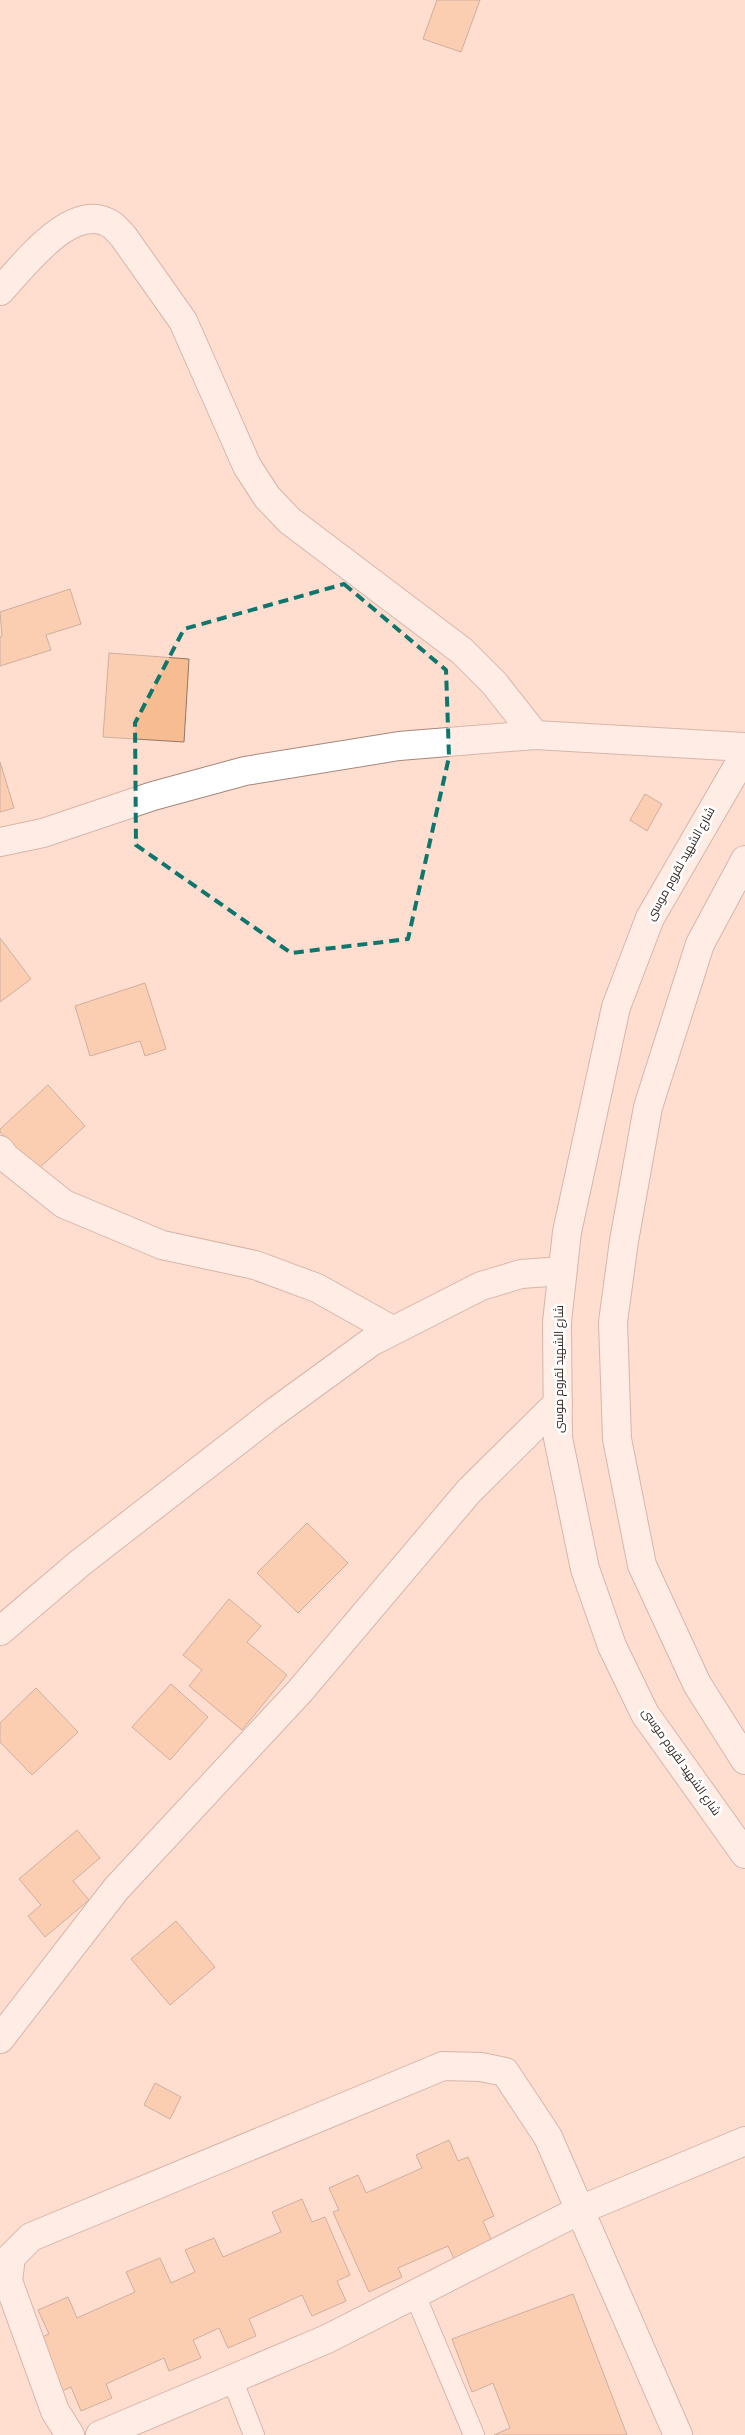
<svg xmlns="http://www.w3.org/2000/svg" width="745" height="2435" font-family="'Source Sans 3',Cairo,sans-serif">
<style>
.building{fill:#f7bc8f;stroke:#927865}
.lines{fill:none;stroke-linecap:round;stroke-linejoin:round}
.lane-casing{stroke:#a6887b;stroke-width:22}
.street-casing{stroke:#a6887b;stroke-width:30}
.secondary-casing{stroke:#a6887b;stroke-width:30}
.lane{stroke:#fff;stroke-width:20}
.street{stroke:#fff;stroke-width:28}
.secondary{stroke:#fff;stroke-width:28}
.marked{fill:none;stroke:#0f766e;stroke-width:4;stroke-dasharray:10 6;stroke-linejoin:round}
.labels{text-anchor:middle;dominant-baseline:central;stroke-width:5;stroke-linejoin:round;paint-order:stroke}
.street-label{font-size:12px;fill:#31241f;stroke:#fff}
</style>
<rect width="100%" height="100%" fill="#ffddcf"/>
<path class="building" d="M437 0H480L461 52 423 39Z
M70 589 81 624 46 635 51 650 0 666V637L2 636 0 612Z
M109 653 189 659 184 742 103 737Z
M0 762 14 808 0 812Z
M645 794 662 804 647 831 630 820Z
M0 938 31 979 0 1002Z
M145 983 166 1049 145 1056 140 1041 90 1056 75 1006Z
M48 1085 85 1126 36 1171 0 1132V1129Z
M307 1523 348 1563 298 1613 257 1573Z
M229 1599 261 1626 247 1642 287 1675 242 1730 189 1686 202 1670 183 1655Z
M171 1684 208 1717 170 1760 132 1727Z
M36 1688 78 1732 32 1775 0 1742V1723Z
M77 1830 100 1858 73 1881 89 1900 45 1937 28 1916 41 1905 19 1879Z
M176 1921 215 1967 170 2005 131 1959Z
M155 2083 181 2097 170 2119 144 2105Z
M449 2140 458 2161 468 2157 494 2216 483 2221 493 2244 455 2261 448 2246 398 2268 402 2277 369 2292 333 2212 339 2210 329 2188 358 2175 366 2193 422 2168 416 2155Z
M302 2199 312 2222 325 2217 350 2275 337 2281 346 2301 312 2316 302 2295 249 2319 256 2336 228 2348 219 2328 193 2340 201 2358 169 2371 164 2358 106 2384 112 2398 81 2411 71 2387 60 2392 38 2339 49 2334 38 2310 68 2297 77 2318 135 2292 126 2272 160 2258 171 2283 195 2272 185 2250 214 2238 223 2257 281 2232 272 2212Z
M573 2294 627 2435H494L510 2428 493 2383 472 2392 452 2339Z"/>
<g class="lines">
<g class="lane-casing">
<path id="lane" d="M415 2295 474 2435
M232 2379 254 2435"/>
</g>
<g class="street-casing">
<path id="street" d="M0 291C23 267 73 198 112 225 116 228 120 233 123 236L183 321 247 466 267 497 290 521 462 651 494 683 535 735
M0 842 43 833 153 796 245 771 399 746 535 735 745 747
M0 1150 5 1157 64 1204 162 1245 255 1265 317 1288 392 1330
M0 1631 80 1563 272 1414 371 1342 481 1286 521 1274 562 1271
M0 2039 116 1889 300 1691 469 1491 558 1403
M70 2435 55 2411 8 2281 11 2257 31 2237 443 2066 481 2067 505 2072 548 2137 678 2435
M100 2435 327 2339 580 2210 745 2141"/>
</g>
<g class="secondary-casing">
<path id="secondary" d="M745 754 650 918 616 1007 567 1232 557 1322 558 1438 585 1569 612 1646 645 1714 745 1854
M745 860 700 944 648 1107 624 1241 613 1322 617 1439 642 1565 697 1684 745 1760"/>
</g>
<use href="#lane" class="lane"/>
<use href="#street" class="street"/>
<use href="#secondary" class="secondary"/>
</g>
<path d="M0 0H745V2435H0ZM344 584 446 670 449 757 408 939 291 953 136 845 135 723 184 629Z" fill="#ffddcf" fill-opacity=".55" fill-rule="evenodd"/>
<path class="marked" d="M344 584 446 670 449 757 408 939 291 953 136 845 135 723 184 629Z"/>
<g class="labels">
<g class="street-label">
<text transform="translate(681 864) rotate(-61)">شارع الشهيد لقروم موسى</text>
<text transform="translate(559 1369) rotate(-90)">شارع الشهيد لقروم موسى</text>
<text transform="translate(681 1762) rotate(55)">شارع الشهيد لقروم موسى</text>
</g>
</g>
</svg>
